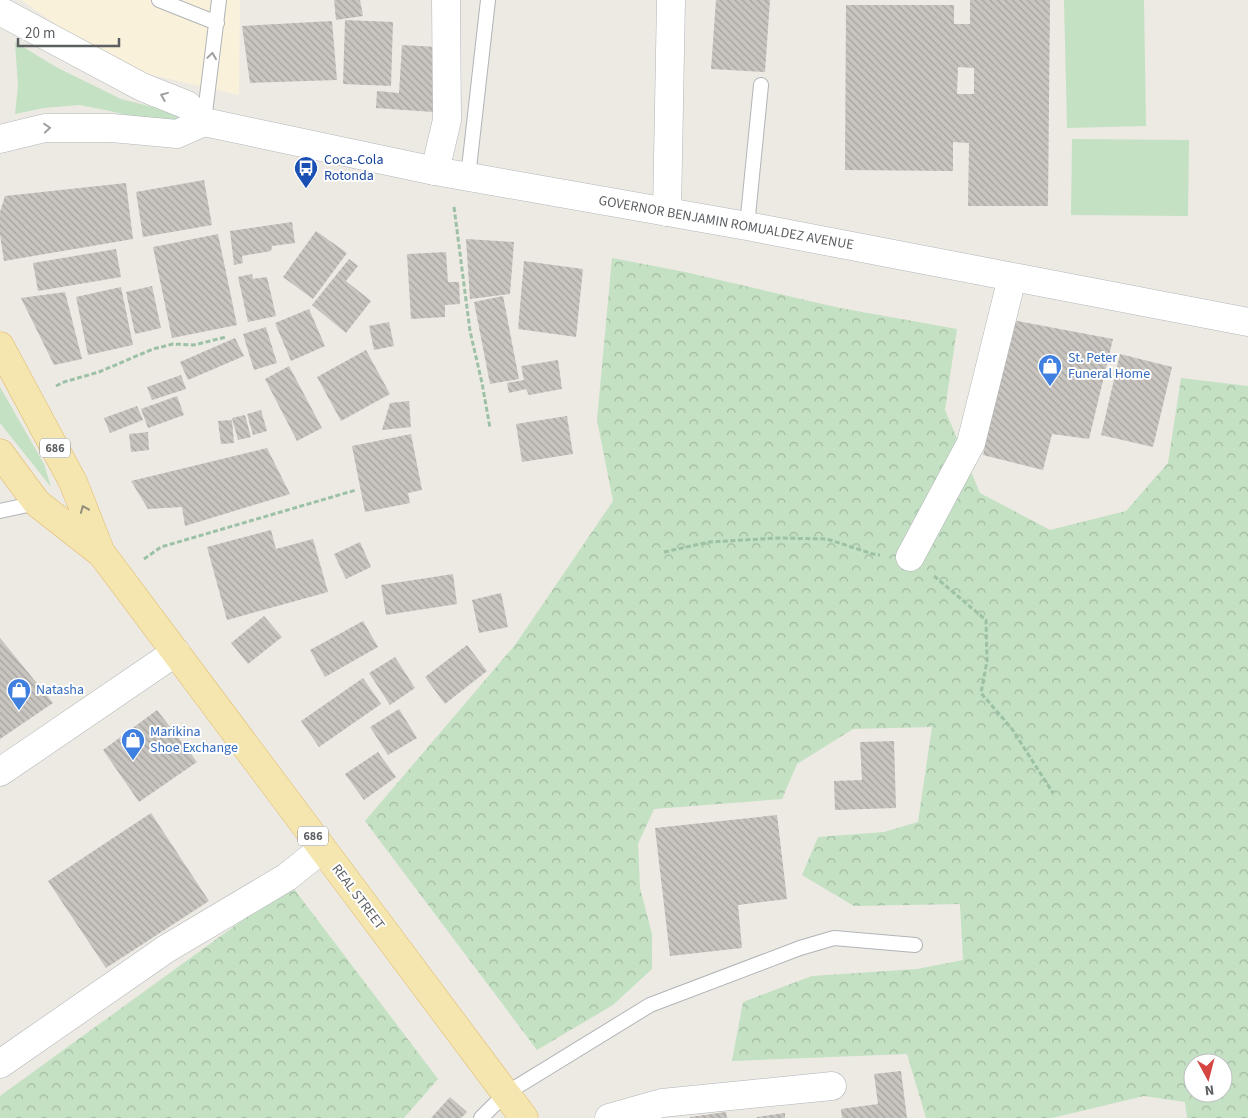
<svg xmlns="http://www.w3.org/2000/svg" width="1248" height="1118" font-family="'Source Sans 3',sans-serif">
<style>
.commercial{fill:#faf1db}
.green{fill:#c4e1c3}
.forest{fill:url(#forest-crowns);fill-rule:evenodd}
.building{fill:url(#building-back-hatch);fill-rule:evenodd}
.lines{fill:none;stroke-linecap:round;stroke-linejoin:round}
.service-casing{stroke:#b1b4b7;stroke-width:16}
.minor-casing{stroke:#b1b4b7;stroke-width:29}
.secondary-casing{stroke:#b3b6b9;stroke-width:29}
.primary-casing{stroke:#e1b968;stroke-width:29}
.path{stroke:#9cc1a5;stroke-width:3;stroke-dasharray:5 2.5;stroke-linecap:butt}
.service{stroke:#fff;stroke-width:14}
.minor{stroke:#fff;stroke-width:28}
.secondary{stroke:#fff;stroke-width:28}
.primary{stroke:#f5e6af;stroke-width:28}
.oneway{stroke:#9d9fa1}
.oneway2{stroke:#928e7d}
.labels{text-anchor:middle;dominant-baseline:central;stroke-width:4;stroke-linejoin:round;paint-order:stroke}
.shield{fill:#fff;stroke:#8d8f91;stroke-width:1}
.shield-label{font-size:12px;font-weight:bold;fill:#5c5f62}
.transit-label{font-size:14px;fill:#164399;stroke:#fff;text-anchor:start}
.street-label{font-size:14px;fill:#5c5f62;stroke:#fff}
.shop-label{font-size:14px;fill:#366cbe;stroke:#fff;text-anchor:start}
</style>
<defs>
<pattern id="forest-crowns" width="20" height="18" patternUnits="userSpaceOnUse" patternTransform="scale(1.25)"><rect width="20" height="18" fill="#c4e1c3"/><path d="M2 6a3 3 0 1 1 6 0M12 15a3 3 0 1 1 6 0" fill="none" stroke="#a2baa2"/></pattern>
<pattern id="building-back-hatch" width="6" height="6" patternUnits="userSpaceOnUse" patternTransform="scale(1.25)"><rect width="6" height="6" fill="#c8c5c0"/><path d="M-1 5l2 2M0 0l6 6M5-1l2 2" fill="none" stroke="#a6a39f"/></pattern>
</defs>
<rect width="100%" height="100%" fill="#eceae3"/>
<path class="commercial" d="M21 0H240L239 95 143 73 84 44Z"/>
<path class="green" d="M1064 0H1144L1146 126 1067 128Z
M15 42 56 67 121 99 176 113 185 123 153 122 110 111 80 105 44 108 15 114 18 86Z
M1072 139 1189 140 1188 216 1071 215Z
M0 387 44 464 51 487 0 423Z"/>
<path class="forest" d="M612 258 685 272 840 308 957 329 945 410 980 493 1050 530 1126 511 1168 463 1181 378 1248 386V1118H1187L1185 1102 1144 1096 1052 1118H926L907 1054 732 1061 743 1002 812 976 917 969 963 960 960 904 854 906 802 875 818 837 884 832 918 822 932 727 853 729 797 764 782 799 654 809 638 844 640 888 652 934V969L613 1005 537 1050 365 821 515 645 613 501 597 420ZM1193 1063H1223V1093H1193Z
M291 885 438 1079 404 1118H0V1096Z"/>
<path class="building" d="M334 0H360L363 16 336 20Z
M716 0H770L765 72 711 69Z
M970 0H1050L1048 206H968L969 143 953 142V171L845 170 846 5H954V24H970ZM958 67 974 68V94H957Z
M345 20 393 22 391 86 343 84Z
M332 21 337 80 250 83 242 26Z
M402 45 437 47 433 112 376 108 377 91 399 93Z
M204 180 212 225 143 237 136 192Z
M126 183 133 239 4 261 0 234V212L5 196Z
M292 222 295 243 272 246 271 251 242 256 243 263 234 265 230 231Z
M316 231 347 253 313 299 283 277Z
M218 234 237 325 172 338 153 247Z
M466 239 514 242 510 294 470 299Z
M116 249 121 277 38 291 33 263Z
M446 252 448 282H459L460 304 445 305V317L411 319 407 254Z
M349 259 358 266 346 281 371 301 346 333 312 305Z
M524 261 583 269 576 337 518 329Z
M252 274 253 279 267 277 276 316 248 322 238 277Z
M152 286 161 328 135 334 126 292Z
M121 287 133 345 88 355 76 297Z
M65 292 82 359 54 365 21 298Z
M503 296 519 379 490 384 474 302Z
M309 309 325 346 291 361 275 323Z
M1012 320 1113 339 1089 439 1052 434 1043 470 983 455Z
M389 322 394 346 374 350 369 326Z
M266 327 277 363 254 370 243 334Z
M235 338 244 356 188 380 180 362Z
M366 350 390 394 341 421 317 377Z
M1120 354 1172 367 1153 447 1101 435Z
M558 360 562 389 529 395 526 389 509 393 507 383 524 380 521 366Z
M289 366 322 428 297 441 265 379Z
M181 375 186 389 152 400 147 387Z
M177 396 184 415 148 428 141 409Z
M409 401 411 427 382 430 390 403Z
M137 406 143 420 110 433 104 418Z
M261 410 267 431 253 435 247 414Z
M245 415 251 437 238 440 232 418Z
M567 416 573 454 522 462 516 424Z
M232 420 234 443 221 444 218 421Z
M148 432 149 450 131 452 129 434Z
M411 434 422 490 408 493 410 503 365 512 352 446Z
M267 448 290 494 185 526 182 507 148 509 131 481Z
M271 530 276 549 313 539 328 592 227 620 207 547Z
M360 542 371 567 346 579 334 554Z
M453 574 457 604 386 615 381 585Z
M501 593 508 627 479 633 472 600Z
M264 616 282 637 248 664 231 643Z
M363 621 378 647 325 677 310 650Z
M0 638 53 703 0 739Z
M467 645 487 671 445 704 425 677Z
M395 657 415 688 390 705 369 673Z
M363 678 381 704 319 747 301 721Z
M399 709 417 738 388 755 370 727Z
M157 710 197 762 139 802 103 750Z
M894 741 896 808 835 810 834 781 862 780 860 742Z
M378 752 396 777 364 800 345 774Z
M151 813 209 901 106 968 48 881Z
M777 815 787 899 738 905 742 948 670 956 655 828Z
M901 1071 907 1118H842L841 1109 878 1104 874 1074Z
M450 1097 467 1112 461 1118H431Z
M726 1112 727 1118H690V1117Z
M785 1113V1118H757V1117Z"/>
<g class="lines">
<g class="service-casing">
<path id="service" d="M159 0 217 23
M204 121 219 0
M468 177 488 0
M747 226 761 85
M0 511 37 503
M481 1118 505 1094 650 1005 800 948 834 938 915 945"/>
</g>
<g class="minor-casing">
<path id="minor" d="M435 171 447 120 446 0
M667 212 671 0
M910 557 971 443 1012 278
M0 772 176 652
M0 1064 166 949 287 877 322 849
M609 1118 662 1103 832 1086"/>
</g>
<g class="secondary-casing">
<path id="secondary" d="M0 11 142 87 187 105 204 122 435 171 747 226 1248 322
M0 139 45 128H112L177 134 204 122"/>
</g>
<g class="primary-casing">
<path id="primary" d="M0 346 73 482 101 553
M0 453 37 503 102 554 524 1118"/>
</g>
<path class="path" d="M454 207 470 331 482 383 490 428
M56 386 64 382 99 372 153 349 173 344 194 345 226 337
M664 552 709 542 778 538 827 539 873 554 880 555
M144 559 161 547 356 490
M934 576 986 620 987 661 981 693 1012 729 1053 793"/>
<use href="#service" class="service"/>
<use href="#minor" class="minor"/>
<use href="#secondary" class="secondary"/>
<use href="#primary" class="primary"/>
</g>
<defs><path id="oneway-chevron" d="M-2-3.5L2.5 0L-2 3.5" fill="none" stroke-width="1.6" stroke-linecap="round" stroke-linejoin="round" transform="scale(1.25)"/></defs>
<g class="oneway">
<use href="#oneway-chevron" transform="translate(212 56) rotate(-82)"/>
<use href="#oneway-chevron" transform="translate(164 96) rotate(-158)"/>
<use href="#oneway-chevron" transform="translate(47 128) rotate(-5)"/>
</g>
<use class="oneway2" href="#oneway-chevron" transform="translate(84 509) rotate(-112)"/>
<defs>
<g id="bus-pin" transform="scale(1.25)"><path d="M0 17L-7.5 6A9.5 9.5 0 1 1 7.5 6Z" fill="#1a4fb4" stroke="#fff"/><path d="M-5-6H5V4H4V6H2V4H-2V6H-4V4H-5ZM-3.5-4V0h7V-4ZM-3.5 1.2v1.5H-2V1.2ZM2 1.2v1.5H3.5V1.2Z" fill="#fff"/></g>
<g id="shop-pin" transform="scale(1.25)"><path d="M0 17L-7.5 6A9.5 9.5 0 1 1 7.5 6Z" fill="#3f7fe0" stroke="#fff"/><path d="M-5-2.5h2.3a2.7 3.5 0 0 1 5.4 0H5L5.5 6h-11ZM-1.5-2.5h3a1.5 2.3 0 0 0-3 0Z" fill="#fff"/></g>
</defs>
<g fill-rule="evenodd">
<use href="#bus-pin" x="306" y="168"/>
<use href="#shop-pin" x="1050" y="366"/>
<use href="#shop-pin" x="19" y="690"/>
<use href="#shop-pin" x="133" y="740"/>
</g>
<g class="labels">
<g class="shield">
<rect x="40" y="438.5" width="30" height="19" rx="4"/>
<rect x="298" y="826.5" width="30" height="19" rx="4"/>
</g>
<g class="shield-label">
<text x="55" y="448">686</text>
<text x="313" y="836">686</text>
</g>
<g class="transit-label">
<text x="324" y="160">Coca-Cola<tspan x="324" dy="16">Rotonda</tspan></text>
</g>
<g class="street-label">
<text transform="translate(726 223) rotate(10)">GOVERNOR BENJAMIN ROMUALDEZ AVENUE</text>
<text transform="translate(358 897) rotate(53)">REAL STREET</text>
</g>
<g class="shop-label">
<text x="1068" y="358">St. Peter<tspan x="1068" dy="16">Funeral Home</tspan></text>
<text x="36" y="690">Natasha</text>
<text x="150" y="732">Marikina<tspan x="150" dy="16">Shoe Exchange</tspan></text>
</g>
</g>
<g transform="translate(1208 1078) rotate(173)"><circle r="24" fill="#ffffff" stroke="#bebfc0"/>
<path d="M0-4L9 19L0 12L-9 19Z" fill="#d54541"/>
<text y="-8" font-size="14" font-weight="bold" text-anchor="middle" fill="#5c5f62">N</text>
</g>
<path d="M18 38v8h101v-8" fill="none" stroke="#5c5f62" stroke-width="2.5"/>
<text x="25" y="38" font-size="15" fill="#5c5f62" stroke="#ffffff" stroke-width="4" paint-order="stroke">20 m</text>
</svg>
